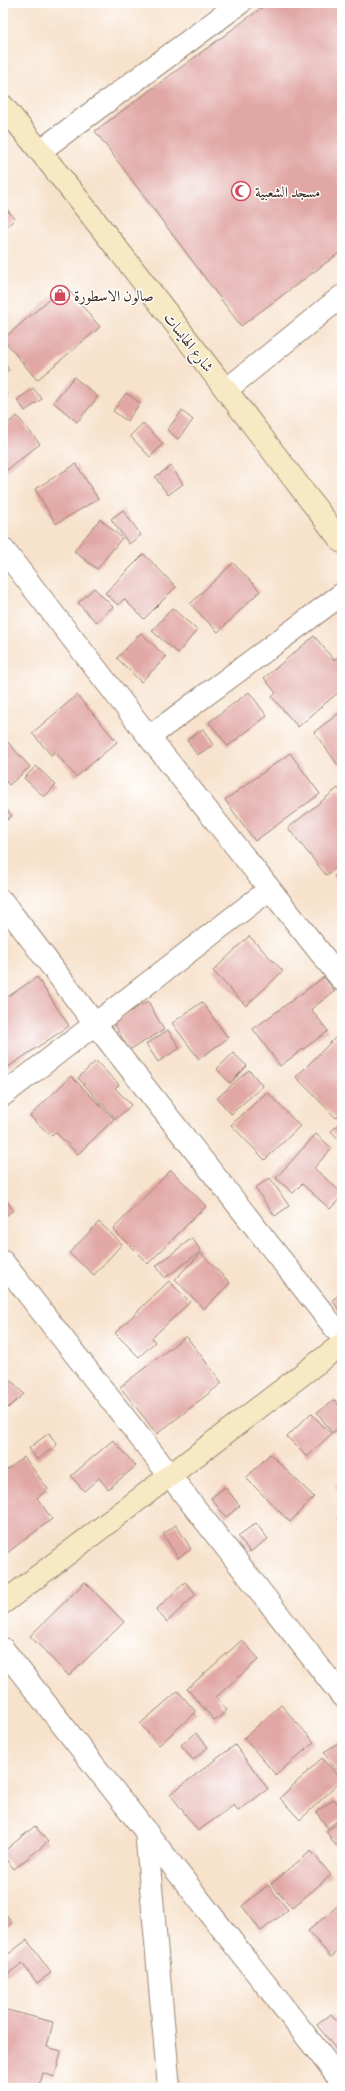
<svg xmlns="http://www.w3.org/2000/svg" width="345" height="2091" font-family="'EB Garamond',Amiri,serif">
<style>
.building{fill:#e1a7a4}
.lines{fill:none;stroke-linecap:round;stroke-linejoin:round}
.street-casing{stroke:#998675;stroke-width:24}
.secondary-casing{stroke:#998675;stroke-width:24}
.street{stroke:#fff;stroke-width:22}
.secondary{stroke:#f6e9c3;stroke-width:22}
.labels{text-anchor:middle;dominant-baseline:central;stroke-width:3;stroke-linejoin:round;paint-order:stroke}
.poi-label{font-size:15px;fill:#3b2a1e;stroke:#fff;text-anchor:start}
.street-label{font-size:15px;fill:#3b2a1e;stroke:#fff}
</style>
<rect width="100%" height="100%" fill="#fff"/>
<filter id="ink" filterUnits="userSpaceOnUse"><feTurbulence type="fractalNoise" baseFrequency=".025" numOctaves="2"/><feDisplacementMap in="SourceGraphic" scale="8" xChannelSelector="R" yChannelSelector="G"/><feConvolveMatrix kernelMatrix="1 2 1 2 8 2 1 2 1" color-interpolation-filters="sRGB"/></filter>
<filter id="wash" filterUnits="userSpaceOnUse"><feTurbulence type="fractalNoise" baseFrequency=".012" numOctaves="4" result="noise"/><feDisplacementMap in="SourceGraphic" scale="16" xChannelSelector="R" yChannelSelector="G"/><feGaussianBlur stdDeviation="0.9" result="paint"/><feColorMatrix in="noise" values="0 0 0 0 0 0 0 0 0 0 0 0 0 0 0 0 0 1.4 0 .05"/><feComposite in="paint" operator="in"/></filter>
<g filter="url(#wash)">
<rect width="100%" height="100%" fill="#f7e2cc"/>
<g id="blocks">
<path class="building" d="M268 3H336L342 11V251L241 326 95 131Z
M3 205 15 219 3 230Z
M65 286 100 327 37 380 3 339Z
M3 361 9 370 3 373Z
M74 377 98 397 77 422 53 402Z
M3 388 7 394 3 397Z
M33 388 42 399 25 411 17 400Z
M126 393 140 403 127 421 113 411Z
M182 411 193 420 178 439 167 430Z
M17 416 40 444 3 473V427Z
M143 423 163 444 150 457 130 436Z
M76 464 98 499 56 524 35 489Z
M171 466 183 484 168 495 155 477Z
M123 510 141 535 129 544 111 519Z
M100 519 122 538 97 569 74 551Z
M144 554 176 587 144 619 124 599 118 605 105 593Z
M233 563 260 591 218 632 190 604Z
M94 588 113 607 96 622 78 603Z
M172 608 197 630 178 653 152 631Z
M141 633 166 657 141 682 117 658Z
M314 636 334 660 338 657 342 662V689L298 727 272 697 276 693 264 678Z
M249 692 267 716 228 746 209 722Z
M77 695 117 742 76 777 55 752 51 755 32 733Z
M342 711V762L338 765 314 732Z
M203 729 213 745 197 755 187 740Z
M6 740 30 767 9 785 3 778V742Z
M290 753 320 794 255 841 225 800Z
M36 766 56 785 44 797 24 778Z
M338 788 342 794V863L326 875 288 828Z
M3 806 12 816 3 823Z
M342 870V886L334 876Z
M249 936 283 971 246 1006 213 971Z
M37 977 69 1026 8 1067 3 1059V1000Z
M324 977 335 991 311 1009 328 1031 280 1066 253 1029Z
M148 1001 164 1030 129 1050 113 1022Z
M202 1002 228 1038 199 1059 172 1023Z
M168 1030 180 1048 158 1062 146 1044Z
M342 1031V1113L336 1118 296 1077Z
M233 1053 247 1066 230 1083 217 1069Z
M96 1061 119 1085 115 1088 131 1105 116 1119 78 1078Z
M249 1070 263 1086 231 1114 217 1098Z
M71 1076 114 1119 78 1154 55 1132 51 1136 30 1116Z
M267 1092 300 1126 265 1160 231 1125Z
M342 1122V1143L331 1131Z
M316 1134 332 1148 314 1168 342 1193V1196L330 1209 302 1184 293 1193 276 1178Z
M171 1170 206 1206 148 1264 113 1229Z
M270 1178 289 1206 275 1216 255 1188Z
M3 1196 13 1210 3 1218Z
M99 1222 122 1244 94 1275 69 1253Z
M192 1238 201 1251 165 1278 156 1266Z
M201 1253 230 1283 204 1309 175 1279Z
M169 1281 190 1302 152 1338 155 1342 139 1357 115 1333Z
M342 1293V1314L332 1300Z
M186 1336 222 1383 157 1434 120 1387Z
M10 1379 24 1394 8 1408 3 1402V1386Z
M335 1400 342 1410V1426L332 1433 317 1412Z
M311 1413 331 1434 307 1457 287 1437Z
M49 1433 57 1445 37 1460 29 1448Z
M113 1440 136 1466 108 1489 99 1478 84 1491 71 1476Z
M270 1454 314 1497 290 1522 246 1478Z
M24 1457 48 1489 37 1498 52 1519 3 1556V1473Z
M342 1482V1496L335 1486Z
M225 1487 240 1506 226 1517 211 1498Z
M342 1515V1524L338 1518Z
M256 1523 268 1539 250 1552 238 1536Z
M176 1525 191 1549 178 1558 163 1534Z
M85 1582 124 1622 69 1676 30 1636Z
M185 1582 196 1594 167 1622 156 1610Z
M242 1640 259 1659 216 1697 227 1710 215 1721 187 1689Z
M178 1691 196 1712 159 1745 140 1724Z
M281 1705 314 1742 276 1775 244 1738Z
M196 1733 208 1747 193 1760 181 1745Z
M342 1740V1765L335 1769 324 1752Z
M235 1745 268 1789 238 1811 234 1805 198 1831 170 1794Z
M322 1758 342 1780 300 1820 280 1798Z
M334 1799 342 1809V1817L328 1828 316 1812Z
M342 1821V1842L336 1846 326 1831Z
M35 1826 48 1842 14 1869 3 1856V1852Z
M311 1851 331 1875 292 1908 271 1884Z
M268 1885 288 1910 261 1931 242 1906Z
M342 1902V1948L331 1957 308 1931Z
M3 1910 12 1923 3 1930Z
M27 1940 51 1973 37 1983 22 1963 3 1978V1958Z
M3 2009 53 2022 47 2047 61 2051 55 2077 43 2073 39 2088H3Z
M331 2014 342 2028V2057L317 2025Z"/>
</g>
</g>
<g filter="url(#ink)">
<use href="#blocks" fill-opacity="0" stroke="#998675" stroke-width="1"/>
<g class="lines">
<g class="street-casing">
<path id="street" d="M40 151 240 3
M226 390 342 296
M3 549 149 737 342 980
M149 737 342 594
M3 902 95 1024 342 1337
M3 1095 270 889
M3 1262 342 1696
M3 1649 342 2082
M146 1831 169 2088"/>
</g>
<g class="secondary-casing">
<path id="secondary" d="M3 106C120 248 230 396 342 542
M3 1603 342 1344"/>
</g>
<use href="#street" class="street"/>
<use href="#secondary" class="secondary"/>
</g>
</g>
<defs>
<g id="mosque-ring" transform="scale(1)"><circle r="9.5" fill="#fff" stroke="#d1495b" stroke-width="1.5"/><path d="M3.5-4.9A6 6 0 1 0 3.5 4.9A5 5 0 1 1 3.5-4.9Z" fill="#d1495b"/></g>
<g id="shop-ring" transform="scale(1)"><circle r="9.5" fill="#fff" stroke="#d1495b" stroke-width="1.5"/><path d="M-5-2.5h2.3a2.7 3.5 0 0 1 5.4 0H5L5.5 6h-11ZM-1.5-2.5h3a1.5 2.3 0 0 0-3 0Z" fill="#d1495b"/></g>
</defs>
<g fill-rule="evenodd">
<use href="#mosque-ring" x="241" y="191"/>
<use href="#shop-ring" x="60" y="295"/>
</g>
<g class="labels">
<g class="poi-label">
<text x="255" y="191">مسجد الشعبية</text>
<text x="74" y="295">صالون الاسطورة</text>
</g>
<g class="street-label">
<text transform="translate(189 342) rotate(52)">شارع الهايسات</text>
</g>
</g>
<rect width="345" height="2091" fill="none" stroke="#fff" stroke-width="16"/>
</svg>
